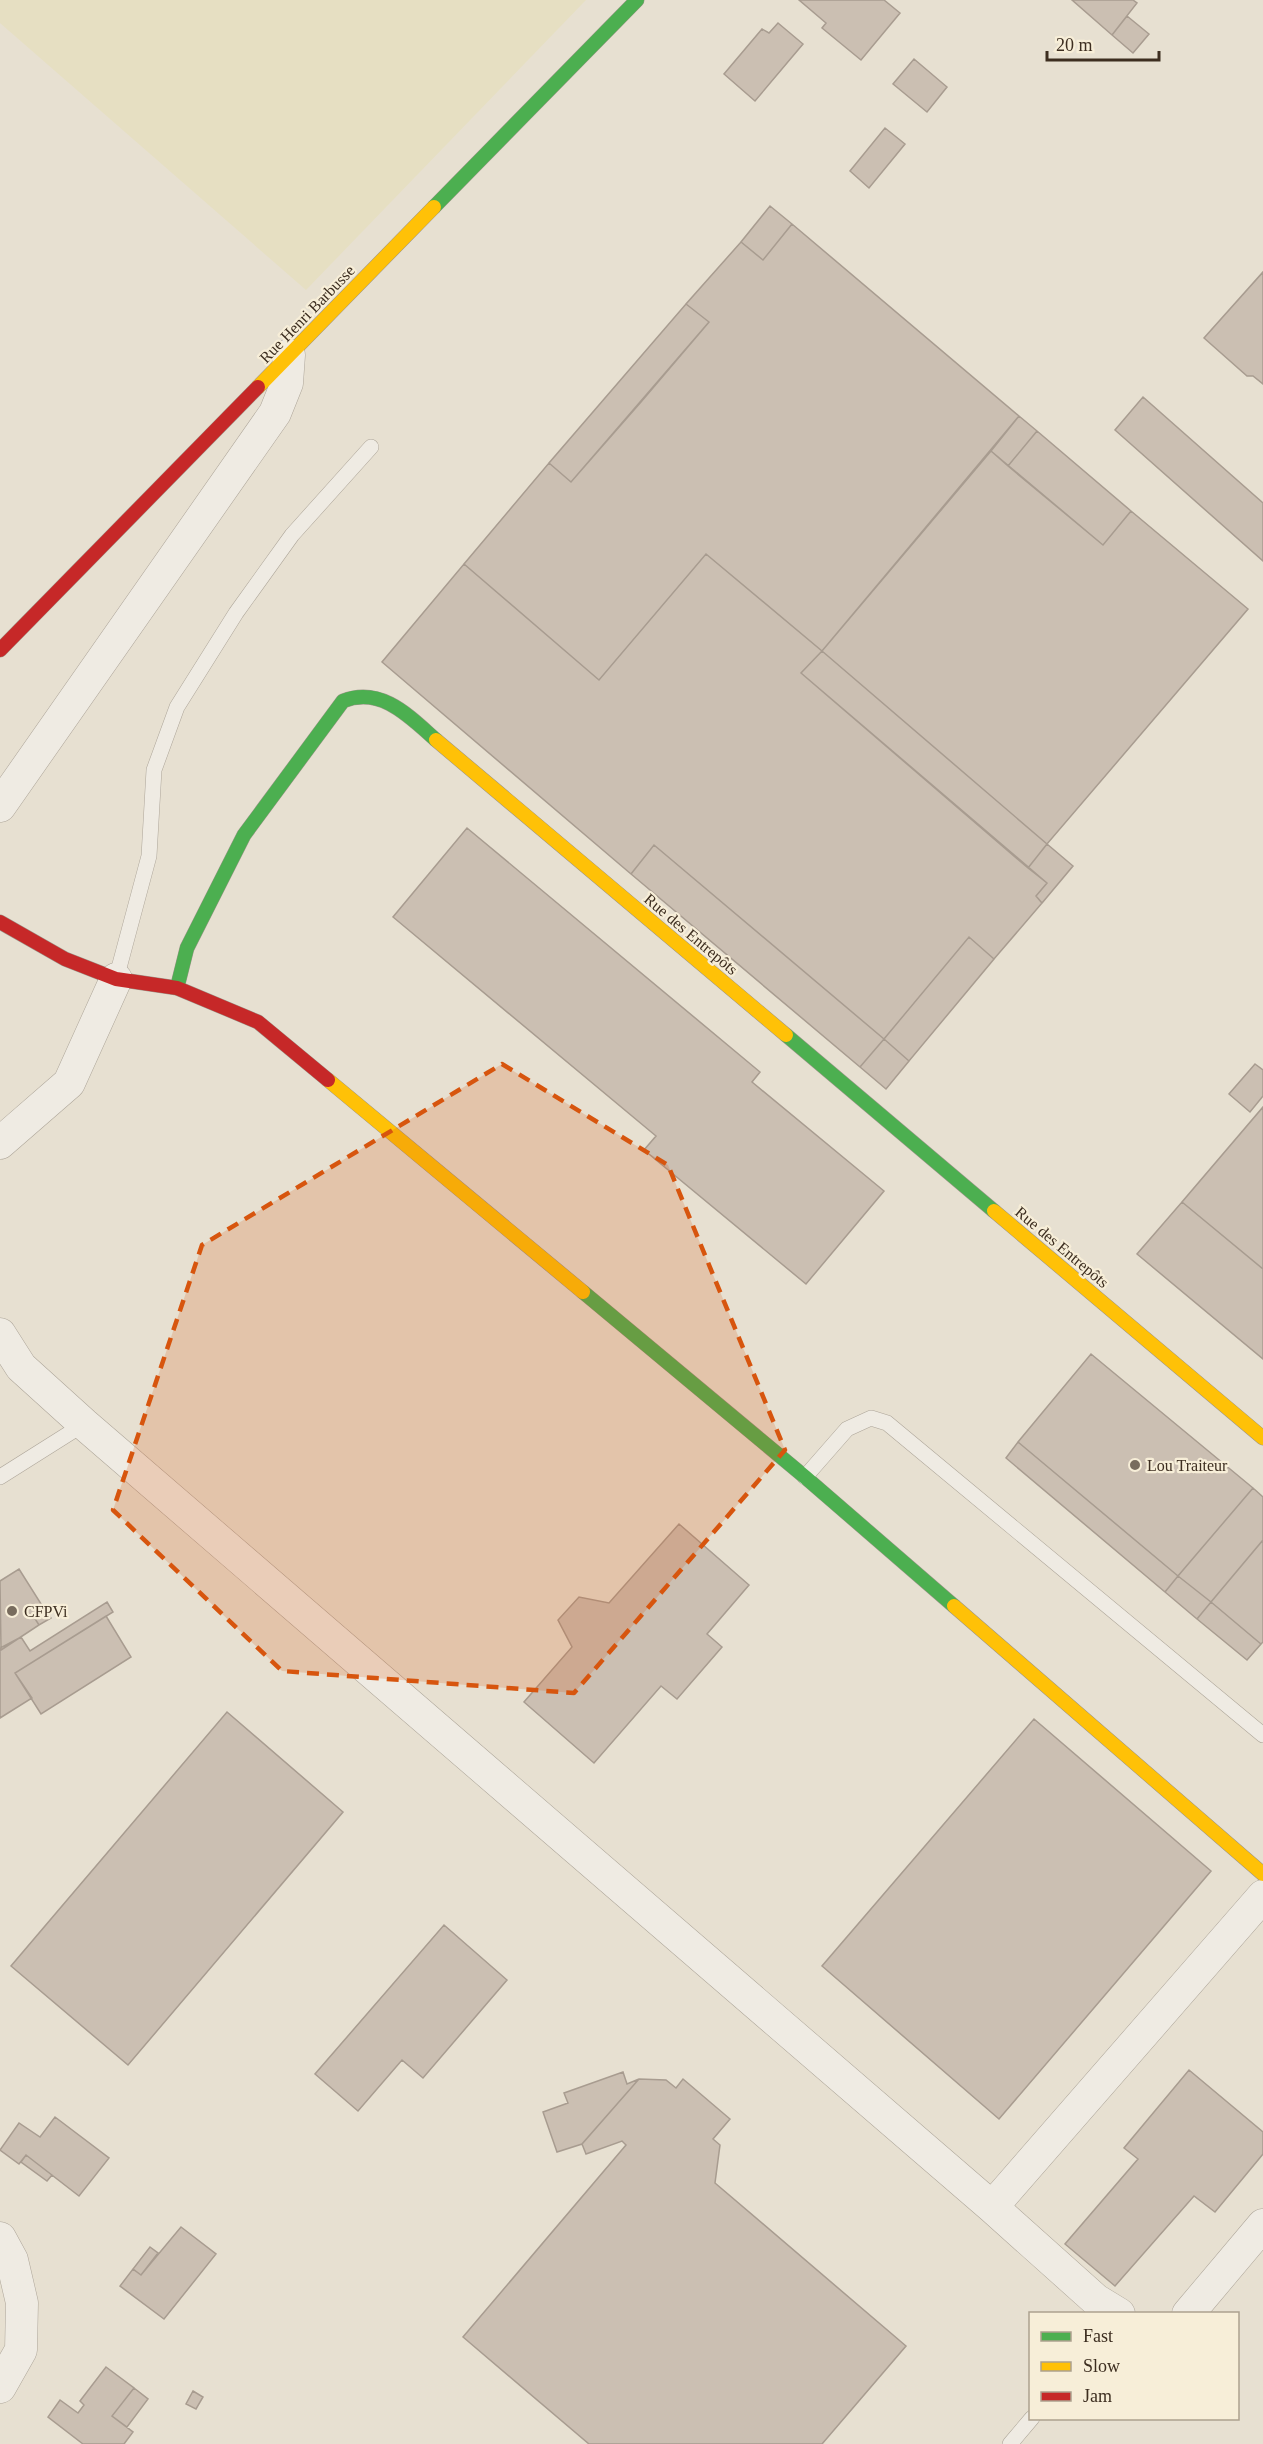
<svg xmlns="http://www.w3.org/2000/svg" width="1263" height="2444" font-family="'Times New Roman',serif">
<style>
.farmland{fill:#e6dfc2}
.building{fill:#cbbfb2;stroke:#a89c90;stroke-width:1.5}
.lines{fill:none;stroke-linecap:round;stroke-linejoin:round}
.lane-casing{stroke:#ada599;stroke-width:16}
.street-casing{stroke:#ada599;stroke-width:33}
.fast-casing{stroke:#9c958a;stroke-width:15}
.slow-casing{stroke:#9c958a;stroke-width:15}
.jam-casing{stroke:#9c958a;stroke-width:15}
.lane{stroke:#efebe3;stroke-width:15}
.street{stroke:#efebe3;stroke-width:32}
.fast{stroke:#4caf50;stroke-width:14}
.slow{stroke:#ffc107;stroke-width:14}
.jam{stroke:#c62828;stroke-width:14}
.marked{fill:#d7550e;fill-opacity:0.2;stroke:#d7550e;stroke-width:4.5;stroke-dasharray:12 8;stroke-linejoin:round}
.poi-dot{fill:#786c5e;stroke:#f7eed8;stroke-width:2}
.labels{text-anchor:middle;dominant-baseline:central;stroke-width:4.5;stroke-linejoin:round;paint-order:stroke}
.street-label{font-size:16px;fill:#3d2e20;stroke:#f7eed8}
.poi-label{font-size:16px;fill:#3d2e20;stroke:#f7eed8;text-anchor:start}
</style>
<rect width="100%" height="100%" fill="#e7e0d1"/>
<path class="farmland" d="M0 0H586L306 290 0 23Z"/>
<path class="building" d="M799 0H884L900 13 861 60 822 28 826 23Z
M1072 0H1133L1137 3 1112 35Z
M1127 16 1149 34 1133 53 1112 35Z
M778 23 803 44 755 101 724 74 762 29 769 33Z
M914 59 947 87 927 112 893 84Z
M885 128 905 144 869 188 850 171Z
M770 206 792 224 763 260 741 242Z
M792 224 1019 416 822 651 706 554 599 680 464 564 549 463 571 482 641 402 709 322 686 304 741 242 763 260Z
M1263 272V384L1253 376H1247L1204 338Z
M686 304 709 322 571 482 549 463Z
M1143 397 1263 503V561L1115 430Z
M1019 416 1037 431 1008 466 991 451Z
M1037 431 1131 511 1103 545 1008 466Z
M991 451 1103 545 1131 511 1248 609 1047 844 822 651Z
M706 554 822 651 801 673 1047 883 1036 896 1042 903 994 959 969 937 884 1039 654 845 631 874 382 662 464 564 599 680Z
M822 651 1047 844 1028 868 801 673Z
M467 828 760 1072 752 1082 884 1191 806 1284 644 1150 656 1136 393 917Z
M1047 844 1073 866 1042 903 1036 896 1047 883 1028 868Z
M654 845 884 1039 860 1067 631 874Z
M969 937 994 959 909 1061 884 1039Z
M884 1039 909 1061 886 1089 860 1067Z
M1255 1064 1263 1070V1096L1250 1112 1229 1094Z
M1263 1107V1269L1182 1202Z
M1182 1202 1263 1269V1359L1137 1254Z
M1091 1354 1253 1488 1178 1576 1018 1442Z
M1018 1442 1178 1576 1165 1592 1006 1458Z
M1253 1488 1263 1497V1540L1211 1602 1178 1576Z
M679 1524 749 1585 707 1634 722 1647 677 1699 661 1686 594 1763 524 1702 572 1647 558 1620 579 1597 609 1603Z
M1263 1540V1642L1261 1644 1211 1602Z
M19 1569 43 1607 32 1614 39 1625 1 1650 0 1581Z
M1178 1576 1211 1602 1197 1619 1165 1592Z
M107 1602 113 1612 15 1673 32 1698 0 1718V1648L21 1637 30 1651Z
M1211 1602 1261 1644 1247 1660 1197 1619Z
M43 1607 51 1618 39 1625 32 1614Z
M106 1616 131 1657 41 1714 15 1673Z
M227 1712 343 1812 128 2065 11 1966Z
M1034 1719 1211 1871 999 2119 822 1966Z
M444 1925 507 1980 423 2078 402 2060 358 2111 315 2074Z
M1189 2070 1263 2132V2154L1215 2212 1194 2196 1115 2286 1065 2244 1138 2159 1124 2148Z
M623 2072 627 2084 639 2079 582 2144 557 2152 543 2112 568 2103 564 2093Z
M639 2079 666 2080 676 2088 683 2079 730 2119 713 2139 720 2145 715 2183 906 2346 822 2444H589L463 2337 626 2145 622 2141 586 2154 582 2144Z
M55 2117 109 2158 79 2196 26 2155 19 2164 0 2150 19 2123 40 2137Z
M26 2155 52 2175 47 2181 21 2162Z
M181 2227 216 2254 164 2319 120 2286 133 2269 141 2275Z
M150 2247 158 2253 141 2275 133 2269Z
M106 2367 134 2388 112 2416 133 2432 124 2444H83L48 2417 60 2400 78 2413 84 2405 80 2401Z
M134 2388 148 2399 127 2427 112 2416Z
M193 2391 203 2397 196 2409 186 2404Z"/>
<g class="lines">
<g class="lane-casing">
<path id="lane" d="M116 979 149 856 154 770 177 707 236 613 292 535 371 447
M0 1477 84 1424
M805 1477 847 1429 871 1418 887 1423 1263 1735
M1010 2444 1032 2418"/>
</g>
<g class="street-casing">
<path id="street" d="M0 806 275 413 287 383 289 355
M0 1143 69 1083 116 979
M0 1334 21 1367 84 1424 992 2207 1096 2300 1119 2314
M992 2207 1263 1896
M0 2238 12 2260 22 2303 21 2350 0 2387
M1188 2314 1263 2225"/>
</g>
<g class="fast-casing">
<path id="fast" d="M434 207 637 0
M177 988 187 948 244 835 343 701C381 686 409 716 436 740
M786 1035 994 1211
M583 1292 805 1477 954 1606"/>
</g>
<g class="slow-casing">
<path id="slow" d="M258 387 434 207
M436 740 786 1035
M328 1080 583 1292
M994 1211 1263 1438
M954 1606 1263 1874"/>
</g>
<g class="jam-casing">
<path id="jam" d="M0 650 258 387
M0 922 65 959 116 979 177 988 258 1022 328 1080"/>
</g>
<use href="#lane" class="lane"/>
<use href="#street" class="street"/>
<use href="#fast" class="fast"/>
<use href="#slow" class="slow"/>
<use href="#jam" class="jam"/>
</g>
<path class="marked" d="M502 1064 668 1165 785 1450 574 1693 282 1671 113 1510 202 1245Z"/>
<g class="poi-dot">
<circle cx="1135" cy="1465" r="6"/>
<circle cx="12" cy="1611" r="6"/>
</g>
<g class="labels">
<g class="street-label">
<text transform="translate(307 314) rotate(-46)">Rue Henri Barbusse</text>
<text transform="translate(691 934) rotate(40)">Rue des Entrepôts</text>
<text transform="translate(1062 1247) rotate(40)">Rue des Entrepôts</text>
</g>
<g class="poi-label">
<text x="1147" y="1465">Lou Traiteur</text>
<text x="24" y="1611">CFPVi</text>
</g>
</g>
<rect x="1029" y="2312" width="210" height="108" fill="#f7eed8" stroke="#ada18e" stroke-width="1.5"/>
<rect x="1041" y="2332" width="30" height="9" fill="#4caf50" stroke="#ada18e" stroke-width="1.5"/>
<text x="1083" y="2342" font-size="18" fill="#3d2e20">Fast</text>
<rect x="1041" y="2362" width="30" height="9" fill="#ffc107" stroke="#ada18e" stroke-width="1.5"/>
<text x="1083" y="2372" font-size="18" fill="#3d2e20">Slow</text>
<rect x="1041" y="2392" width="30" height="9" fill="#c62828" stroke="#ada18e" stroke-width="1.5"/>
<text x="1083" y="2402" font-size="18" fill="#3d2e20">Jam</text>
<path d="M1047 51v9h112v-9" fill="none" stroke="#3d2e20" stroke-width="3"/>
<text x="1056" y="51" font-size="18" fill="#3d2e20" stroke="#f7eed8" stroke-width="4.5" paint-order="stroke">20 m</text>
</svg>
